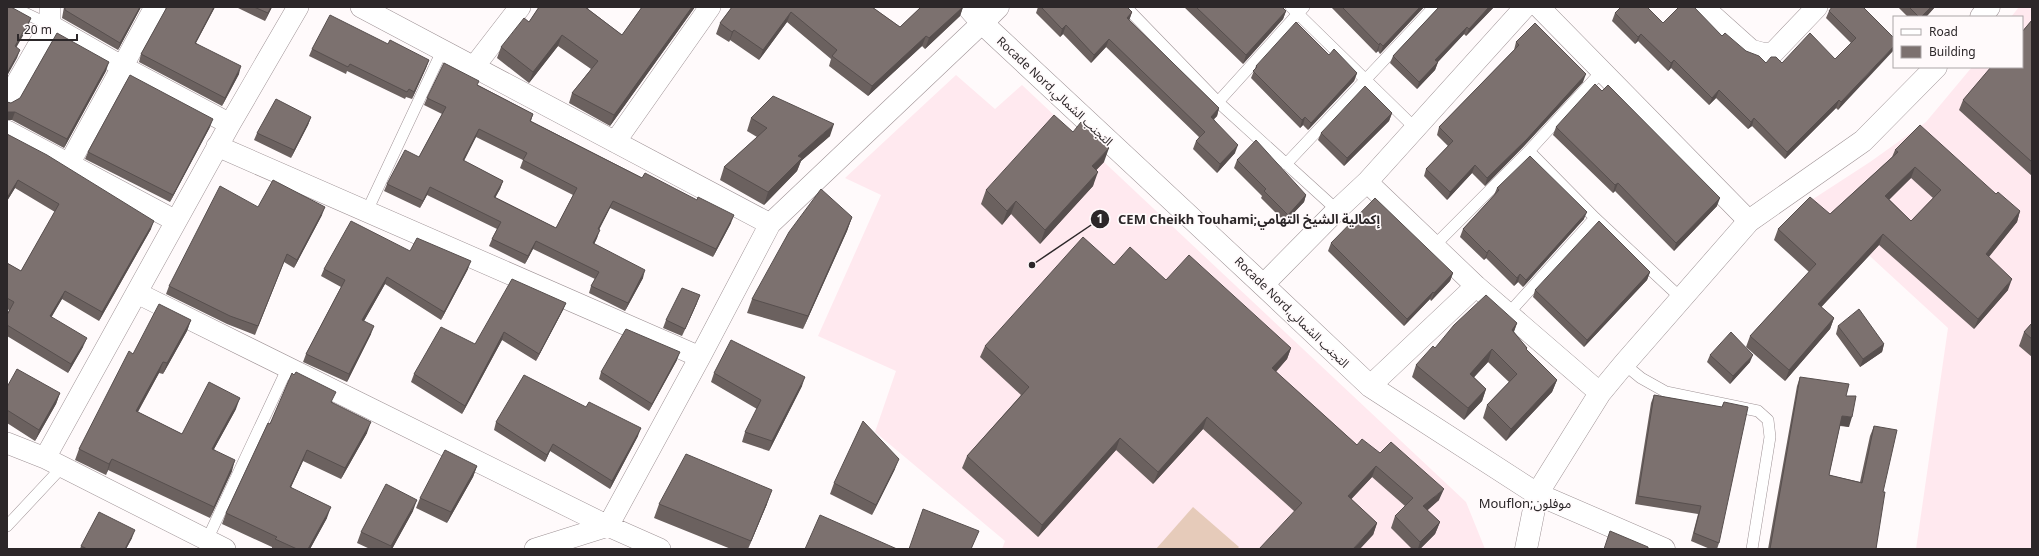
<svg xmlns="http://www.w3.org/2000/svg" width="2039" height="556" font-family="'Noto Sans','Noto Sans Arabic',sans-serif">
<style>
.built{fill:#ffe9ef}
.green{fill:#e6cbba}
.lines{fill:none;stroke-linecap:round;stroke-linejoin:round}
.lane-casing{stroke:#9f9396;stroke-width:12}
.street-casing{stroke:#9f9396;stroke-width:22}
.secondary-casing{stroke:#9f9396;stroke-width:23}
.lane{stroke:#fff;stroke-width:11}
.street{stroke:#fff;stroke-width:21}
.secondary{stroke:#fff;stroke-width:22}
.wall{fill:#6b615f;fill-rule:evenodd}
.shaded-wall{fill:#574f4e}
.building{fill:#7c716f;stroke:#574f4e;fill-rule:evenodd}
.labels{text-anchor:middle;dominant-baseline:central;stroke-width:3.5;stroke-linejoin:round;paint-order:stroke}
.street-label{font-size:12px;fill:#2c2729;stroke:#fffafb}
.neighbourhood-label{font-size:13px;fill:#2c2729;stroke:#fffafb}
.leader{fill:none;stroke:#2c2729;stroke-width:1.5}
.callout-dot{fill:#2c2729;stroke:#fffafb;stroke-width:1.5}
.mark-label{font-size:12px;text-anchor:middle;font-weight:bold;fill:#fff}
.callout-label{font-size:13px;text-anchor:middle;font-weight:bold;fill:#2c2729;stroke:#fffafb;stroke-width:3.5;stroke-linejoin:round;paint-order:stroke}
</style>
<rect width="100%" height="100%" fill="#fffafb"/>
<path class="built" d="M2019 7H2032V549H1916L1948 328 1810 201 1870 162 1926 122 1972 67H2022V17H2011Z
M956 75 995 109 1022 85 1466 502 1485 549H1002L1005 541 875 432 896 371 818 336 881 195 845 178Z"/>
<path class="green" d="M1193 507 1239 547 1237 549H1156Z"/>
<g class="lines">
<g class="lane-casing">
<path id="lane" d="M12 7 50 25
M1126 7 1218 102 1337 210
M1291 7 1415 128
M1218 102 1304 7
M1529 151 1595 218 1682 299
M1286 164 1434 7
M367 211 442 51
M1434 246 1529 151 1601 72
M1508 314 1595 218
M1624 364 1641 378 1666 392 1758 411 1768 420 1770 437 1752 549
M7 526 63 466
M207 540 288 367"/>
</g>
<g class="street-casing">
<path id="street" d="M1539 7 1749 221
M1703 7 1751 50 1762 53H1773L1817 7
M50 25 123 67 230 124
M473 68 520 7
M7 100 50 25V7
M7 131 176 221
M615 142 710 7
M217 146 700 357
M69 164 155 7
M1367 182 1476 286 1600 393
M770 224 982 23
M1263 285 1337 210 1367 182 1525 7
M137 293 608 526 700 357 770 224 361 7
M1370 386 1476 286
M7 443 45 458 225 549
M45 458 230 124 298 7
M535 549 608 526 660 549"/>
</g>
<g class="secondary-casing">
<path id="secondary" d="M968 7 982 23 1263 285 1370 386 1537 494 1664 549
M1981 17 1989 7
M982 23 998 7
M1526 549 1537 494 1600 393 1624 364 1749 221 1863 141 1936 67"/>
</g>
<use href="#lane" class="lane"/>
<use href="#street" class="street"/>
<use href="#secondary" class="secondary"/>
</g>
<path class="wall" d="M64 7H141L118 50 62 18Z
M166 7H215L196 43 239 74 222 106 139 62 141 54 166 10Z
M236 7H272L265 21Z
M539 7H589L588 9 622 35 642 7H695L610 126 569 103 572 93 591 69 558 46 529 83 497 58 501 47 529 22Z
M732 7H872L900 27 921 7H963L960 16 925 49 922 46 868 96 829 66 831 59 787 22 759 60 730 40 729 42 716 34 720 23Z
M1038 7H1127L1132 12 1129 20 1219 108 1217 116 1214 119 1235 153 1217 173 1193 149 1196 141 1199 137 1106 47 1091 63 1063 34 1060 37 1036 13Z
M1184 7H1282L1286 11 1283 19 1243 64Z
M1331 7H1424L1380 54 1378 51 1376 53Z
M1439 7H1494L1466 36 1464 34 1438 62 1435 70 1417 89 1390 63 1393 56Z
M1898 7H1935L1926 17H1908Z
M1829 11 1894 38 1838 110 1836 108 1785 159 1752 126 1748 129 1716 98 1709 105 1671 68 1668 71 1638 41 1635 44 1612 21 1615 13 1722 36 1746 51 1766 63H1782L1835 59 1851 43 1826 18Z
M2032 20V176L1959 110 1963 100Z
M1516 42 1583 82 1524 146 1485 186 1472 173 1447 200 1424 176 1426 169 1448 146 1437 135 1439 127 1514 50Z
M388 44 429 60 426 68 412 99 406 97 405 99 347 71 346 74 309 56 312 49Z
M1329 55 1357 73 1354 81 1308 130 1303 125 1300 128 1251 78 1256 66Z
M106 71 64 148 12 120 11 103Z
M478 85 533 114 531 121 731 223 713 257 610 208 599 230 597 238 594 244 643 278 625 311 589 293 591 286 595 279 533 249 525 264 489 246 492 239 497 229 427 195 420 208 384 191 387 184 419 157 442 114 424 105 427 98ZM476 137 523 160 520 168 573 195 556 228 495 197 500 189 503 181 464 161Z
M1392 113 1389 121 1344 166 1318 140 1321 133Z
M311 117 308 125 291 158 254 140 257 133Z
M751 118 830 136 801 161 797 171 764 205 720 180 724 167 757 137 747 131Z
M210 127 170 202 85 159 88 152Z
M1556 127 1717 206 1674 251 1615 191 1613 193 1553 135Z
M7 134 151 229 99 321 62 299 51 317 83 347 68 373 7 336V315L9 310 7 309V263L21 271 55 212 15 188 7 201Z
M1895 150 1996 194 2020 211 2017 222 1989 257 2008 290 1974 329 1879 245 1821 307 1834 318 1830 329 1785 381 1746 347 1750 336 1809 272 1774 240 1778 229 1830 214 1892 157ZM1911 178 1933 198 1911 221 1889 199Z
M1237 160 1306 195 1304 202 1285 222 1261 198 1262 196 1234 168Z
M1104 162 1096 170 1093 186 1040 244 1011 214 1002 225 981 204 986 190Z
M1497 188 1584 219 1523 287 1518 282 1514 286 1486 258 1484 260 1460 237 1463 229 1494 195Z
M258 207 322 215 294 268 284 262 255 335 227 324 166 294 169 286Z
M852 217 847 231 803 329 747 313 752 299Z
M1331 243 1453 273 1450 281 1431 301 1430 299 1404 326 1328 251Z
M410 251 468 269 441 320 385 284 364 321 371 334 347 382 303 362 306 354 341 287 321 276 324 269Z
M1114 265 1166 280 1291 348 1287 359 1276 372 1357 445 1439 500 1427 510 1440 522 1435 534 1420 549H1412L1391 528 1395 516 1405 506 1372 477 1351 499 1377 523 1373 535 1294 511 1203 429 1153 484 1116 450 1038 537 962 468 967 456 1021 395 980 357 985 346Z
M1650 272 1647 280 1584 347 1533 297 1535 290Z
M566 303 563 310 536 361 502 340 462 414 411 382 414 374 475 344Z
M697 303 682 336 663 328 666 320Z
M191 320 187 331 163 374 159 373 138 412 182 434 236 409 214 449 232 471 210 518 108 470 106 475 75 460 79 449 133 354Z
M1517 323 1514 332 1527 348 1526 350 1557 380 1552 392 1506 441 1483 418 1487 405 1509 382 1488 362 1474 377 1486 389 1482 401 1464 420 1412 377 1416 365 1435 348Z
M2032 323V357L2019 346 2024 332Z
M1838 326 1884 344 1882 352 1860 367 1836 334Z
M1710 355 1750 362 1730 384 1707 362Z
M677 360 649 411 599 379 601 372Z
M714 373 802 386 769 451 742 442 745 432 757 409 711 382Z
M294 375 332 402 367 433 341 479 303 461 291 487 327 518 310 549H272V547L222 524 226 513Z
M1800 377 1846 396 1849 427 1840 426 1829 475 1860 482 1870 436 1874 426 1883 492 1876 549H1768L1797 386Z
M7 387 60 393 56 404 35 441 7 423Z
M1654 395 1722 407 1724 402 1719 543 1717 549H1710L1691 541 1698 514 1635 504 1651 403Z
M586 407 638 436 610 489 550 451 545 462 494 430 496 422Z
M477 466 473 477 447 523 416 508 420 498Z
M895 469 872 515 830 494 834 483Z
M659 504H767L748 549H731L654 518Z
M413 511 392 549H370L357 543 361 532Z
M132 538 126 549H80L81 546Z"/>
<path class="shaded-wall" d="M140 7H141L118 50 120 43Z
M214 7H215L192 50 195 43Z
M271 7H272L265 21 268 13Z
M692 7H695L610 126 614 115Z
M963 7 960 16 925 49 929 38Z
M1420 7H1424L1380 54 1383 46Z
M1489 7H1494L1466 36 1469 29Z
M1931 7H1935L1926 17H1921Z
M1286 11 1283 19 1243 64 1246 55Z
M791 12 787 22 759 60 763 50Z
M1132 12 1129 21 1127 18Z
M31 18 28 27 12 55 15 46Z
M1066 25 1063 34 1060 37 1062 29Z
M1467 27 1464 34 1433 67 1435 60Z
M734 30 730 40 729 42 732 32Z
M1641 34 1638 41 1635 44 1638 37Z
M562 35 558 46 529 83 533 72Z
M926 36 922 46 868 96 872 86Z
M1109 39 1106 47 1091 63 1094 55Z
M1380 43 1378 51 1376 53 1379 45Z
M1894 46V50L1838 110 1841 102Z
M20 50 17 58 7 76V73Z
M429 60 426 68 412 99 414 92Z
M1674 60 1671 68 1668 71 1671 63Z
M109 62 106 71 64 148 67 139Z
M1438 62 1435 70 1417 89 1419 82Z
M241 66 239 74 222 106 225 98Z
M1357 73 1354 81 1308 130 1311 123Z
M1586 74 1583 82 1524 146 1485 186 1487 178Z
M1719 90 1716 98 1709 105 1712 98Z
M1839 100 1836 108 1785 159 1787 152Z
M1219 108 1217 116 1208 125 1211 117Z
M7 112H15L12 120H7Z
M1392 113 1389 121 1344 166 1347 158Z
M311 117 308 125 291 158 294 150Z
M1305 117 1303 125 1300 128 1302 120Z
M1754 118 1752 126 1748 129 1751 122Z
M213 119 210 127 170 202 173 195Z
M834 124 830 136 801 161 797 171 764 205 768 192 798 156Z
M479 129 476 137 460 168 463 160Z
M1238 145 1235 153 1217 173 1220 164Z
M1109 148 1104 162 1087 180 1092 166Z
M1475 165 1472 173 1447 200 1450 192Z
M1915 167 1911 178 1882 207 1885 196Z
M1098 172 1093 186 1040 244 1045 230Z
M18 180 15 188 7 201V198Z
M503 181 500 189 492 204 494 197Z
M1618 183 1615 191 1613 193 1615 185Z
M430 187 427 195 420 208 423 201Z
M1306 195 1304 202 1285 222 1288 215Z
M1720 198 1717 206 1674 251 1676 243Z
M613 201 610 208 595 237 598 229Z
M1016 201 1011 214 1002 225 1007 211Z
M325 207 322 215 294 268 297 260Z
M2020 211 2017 222 1982 265 1986 254Z
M1587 212 1584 219 1523 287 1526 280Z
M734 215 731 223 713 257 716 249Z
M852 217 847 231 803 329 808 316Z
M154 221 151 229 99 321 102 312Z
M600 230 597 238 591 251 593 243Z
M1883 234 1879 245 1814 315 1818 304Z
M536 241 533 249 525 264 528 256Z
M1489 250 1486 258 1484 260 1487 253Z
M471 261 468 269 441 320 444 312Z
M645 270 643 278 625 311 628 303Z
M1650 272 1647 280 1584 347 1587 340Z
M1453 273 1450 281 1431 301 1434 293Z
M1520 274 1518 282 1514 286 1517 278Z
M387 277 385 284 360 328 362 320Z
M2012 279 2008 290 1974 329 1978 319Z
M65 291 62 299 47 325 50 316Z
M1433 292 1430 299 1404 326 1407 319Z
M700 295 697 303 682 336 685 329Z
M566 303 563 310 536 361 539 354Z
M1834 318 1830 329 1785 381 1789 370Z
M191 320 187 331 163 374 167 363Z
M1517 323 1512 336V330Z
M374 326 371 334 347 382 349 374Z
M504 332 502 340 462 414 465 406Z
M87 338 83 347 68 373 71 364Z
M1884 344 1882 352 1860 367 1863 359Z
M1291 348 1287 359 1268 380 1272 368Z
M1492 349 1488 362 1466 386 1470 374Z
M680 352 677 360 649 411 652 404Z
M1753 355 1750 362 1730 384 1733 376Z
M163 362 159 373 132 422 136 411Z
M805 377 802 386 769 451 772 441Z
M1557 380 1552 392 1506 441 1511 429Z
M1486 389 1482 401 1464 420 1468 408Z
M60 393 56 404 35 441 39 430Z
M240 398 236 409 208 460 212 449Z
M1842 416 1852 417 1849 427 1839 425Z
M1207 417 1203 429 1153 484 1158 472Z
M371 422 367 433 341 479 345 468Z
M641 428 638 436 610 489 612 481Z
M1120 438 1116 450 1038 537 1042 525Z
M553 444 550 451 545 462 547 455Z
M307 450 303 461 286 498 290 487Z
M112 459 108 470 106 475 109 464Z
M899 459 895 469 872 515 876 505Z
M235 460 232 471 210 518 214 507Z
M477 466 473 477 447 523 451 512Z
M1376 466 1372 477 1344 507 1348 496Z
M1444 489 1439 500 1419 518 1423 506Z
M772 490 767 504 748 549 751 541Z
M417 500 413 511 392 549H390Z
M331 507 327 518 310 549H308Z
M1440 522 1435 534 1420 549H1418L1420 542Z
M1377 523 1373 535 1360 549H1353Z
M135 530 132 538 126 549H125Z"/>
<path class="building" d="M7 7H11L31 18 15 46 20 50 7 73Z
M65 7H140L120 43 65 10Z
M167 7H214L195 43 241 66 225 98 141 54Z
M254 7H271L268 13Z
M539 7H585L622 35 642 7H692L614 115 572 93 598 61 562 35 533 72 501 47 524 18 529 22Z
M732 7H872L900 27 921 7H963L929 38 926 36 872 86 832 56 837 50 791 12 763 50 734 30 732 32 720 23Z
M1041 7H1127L1132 12 1127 18 1219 108 1211 117 1238 145 1220 164 1196 141 1205 132 1109 39 1094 55 1066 25 1062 29Z
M1196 7H1282L1286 11 1246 55Z
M1342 7H1420L1383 46 1380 43 1379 45Z
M1439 7H1489L1469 29 1467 27 1435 60 1438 62 1419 82 1393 56Z
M1621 7H1647L1663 23 1679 7H1694L1722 36 1725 33 1746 51 1759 56 1766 63 1771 57H1776L1782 63 1810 33 1835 59 1856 38 1829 11 1832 7H1863L1894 38V46L1841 102 1839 100 1787 152 1754 118 1751 122 1719 90 1712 98 1674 60 1671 63 1641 34 1638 37 1615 13Z
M1909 7H1931L1921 17H1919Z
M330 15 388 44 390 40 429 60 414 92 409 89 407 92 350 64 348 67 312 49Z
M2032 20V162L1963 100 1991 67H2022V32Z
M1296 22 1329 55 1334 49 1357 73 1311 123 1305 117 1302 120 1253 71 1257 67 1256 66Z
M1535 23 1586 74 1527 139 1487 178 1475 165 1450 192 1426 169 1453 141 1439 127 1519 45 1516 42Z
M57 33 109 62 67 139 15 112H7V102L11 103 20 98Z
M444 63 479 81 477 85 533 114 530 121 642 178 645 173 697 200 698 197 734 215 716 249 613 201 598 229 600 230 593 243 645 270 628 303 591 286 599 272 536 241 528 256 492 239 501 222 430 187 423 201 387 184 405 150 419 157 446 107 427 98ZM479 129 527 153 523 160 577 188 556 228 494 197 503 181 463 160Z
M130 75 213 119 173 195 88 152Z
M1595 84 1602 91 1608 85 1720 198 1676 243 1618 183 1615 185 1556 127Z
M1365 86 1392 113 1347 158 1321 133Z
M773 96 834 124 798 156 802 158 768 192 724 167 767 128 751 118Z
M276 99 311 117 294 150 257 133Z
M1054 115 1073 132 1081 122 1109 148 1092 166 1098 172 1045 230 1016 201 1007 211 986 190Z
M1920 125 1996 194 1998 192 2020 211 1986 254 2012 279 1978 319 1883 234 1818 304 1834 318 1789 370 1750 336 1816 264 1778 229 1810 197 1830 214 1898 152 1895 150ZM1915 167 1941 190 1911 221 1885 196Z
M7 134 47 155 154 221 102 312 65 291 50 316 87 338 71 364 7 325V315L14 302 7 298V263L21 271 59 204 18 180 7 198Z
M1256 140 1306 195 1288 215 1264 191 1266 189 1237 160Z
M1530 156 1587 212 1526 280 1520 274 1517 278 1489 250 1487 253 1463 229 1499 190 1497 188Z
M273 180 325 207 297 260 287 254 258 326 230 316 169 286 220 186 258 207Z
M821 189 852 217 808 316 752 299 789 232Z
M1375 198 1453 273 1434 293 1433 292 1407 319 1331 243Z
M351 221 410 251 417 238 471 261 444 312 387 277 362 320 374 326 349 374 306 354 345 280 324 269Z
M1599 221 1650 272 1587 340 1535 290Z
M1083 237 1114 265 1130 247 1166 280 1189 255 1291 348 1272 368 1357 445 1362 439 1380 453 1391 442 1444 489 1423 506 1440 522 1420 542 1395 516 1413 498 1376 466 1348 496 1377 523 1353 549H1259L1302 503 1207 417 1158 472 1120 438 1042 525 967 456 1029 387 985 346Z
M512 279 566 303 539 354 504 332 465 406 414 374 441 327 475 344Z
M682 288 700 295 685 329 666 320Z
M1486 295 1517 323 1512 330 1527 348 1526 349 1557 380 1511 429 1487 405 1517 374 1492 349 1470 374 1486 389 1468 408 1416 365 1433 346 1435 348 1454 325Z
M159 304 191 320 167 363 163 362 136 411 182 434 209 382 240 398 212 449 235 460 214 507 112 459 109 464 79 449 129 351 133 354Z
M1859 309 1884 344 1863 359 1838 326Z
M2032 323V339L2024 332Z
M626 329 680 352 652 404 601 372Z
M1731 332 1753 355 1733 376 1710 355Z
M731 340 805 377 772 441 745 432 761 400 714 373Z
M17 369 60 393 39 430 7 410V387Z
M296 372 336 392 331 402 371 422 345 468 307 450 290 487 331 507 308 549H297L275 539 277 537 226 513 268 423 270 424 292 373 294 375Z
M524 375 586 407 589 402 641 428 612 481 553 444 547 455 496 422Z
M1800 377 1849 384 1846 396H1856L1852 417 1842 416 1829 475 1862 483 1874 426 1897 430 1883 492H1885L1876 549H1770Z
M1654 395 1722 407 1724 402 1748 407 1719 543 1694 533 1701 506 1638 496Z
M863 421 899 459 876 505 834 483Z
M445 450 477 466 451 512 420 498Z
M686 454 772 490 751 541 659 504Z
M386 484 417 500 391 546 361 532Z
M923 509 979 531 971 549H909Z
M99 512 135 530 125 549H87L81 546Z
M820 515 897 549H805Z
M1610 531 1648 547V549H1604Z"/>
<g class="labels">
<g class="street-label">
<text transform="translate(1055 91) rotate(43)">Rocade Nord,التجنب الشمالي</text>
<text transform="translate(1292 312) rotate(44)">Rocade Nord,التجنب الشمالي</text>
</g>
<g class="neighbourhood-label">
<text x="1525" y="503">Mouflon;موفلون</text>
</g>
</g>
<path class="leader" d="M1032 265L1100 219"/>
<g class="callout-dot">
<circle cx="1032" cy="265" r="4"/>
<circle cx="1100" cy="219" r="10"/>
</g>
<g class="mark-label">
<text x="1100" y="223">1</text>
</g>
<g class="callout-label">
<text x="1249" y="224">CEM Cheikh Touhami;إكمالية الشيخ التهامي</text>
</g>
<rect width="2039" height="556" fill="none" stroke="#2c2729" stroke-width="16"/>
<rect x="1893" y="16" width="130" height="52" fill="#fffafb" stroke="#aba6a7"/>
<rect x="1901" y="29" width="20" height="6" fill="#ffffff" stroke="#aba6a7"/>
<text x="1929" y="36" font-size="12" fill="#2c2729">Road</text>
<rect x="1901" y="46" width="20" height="12" fill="#7c716f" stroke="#aba6a7"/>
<text x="1929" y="56" font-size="12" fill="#2c2729">Building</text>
<path d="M18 34v6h59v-6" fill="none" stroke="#2c2729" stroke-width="2"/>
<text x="24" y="34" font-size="12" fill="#2c2729" stroke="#fffafb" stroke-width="3" paint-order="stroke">20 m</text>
</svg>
